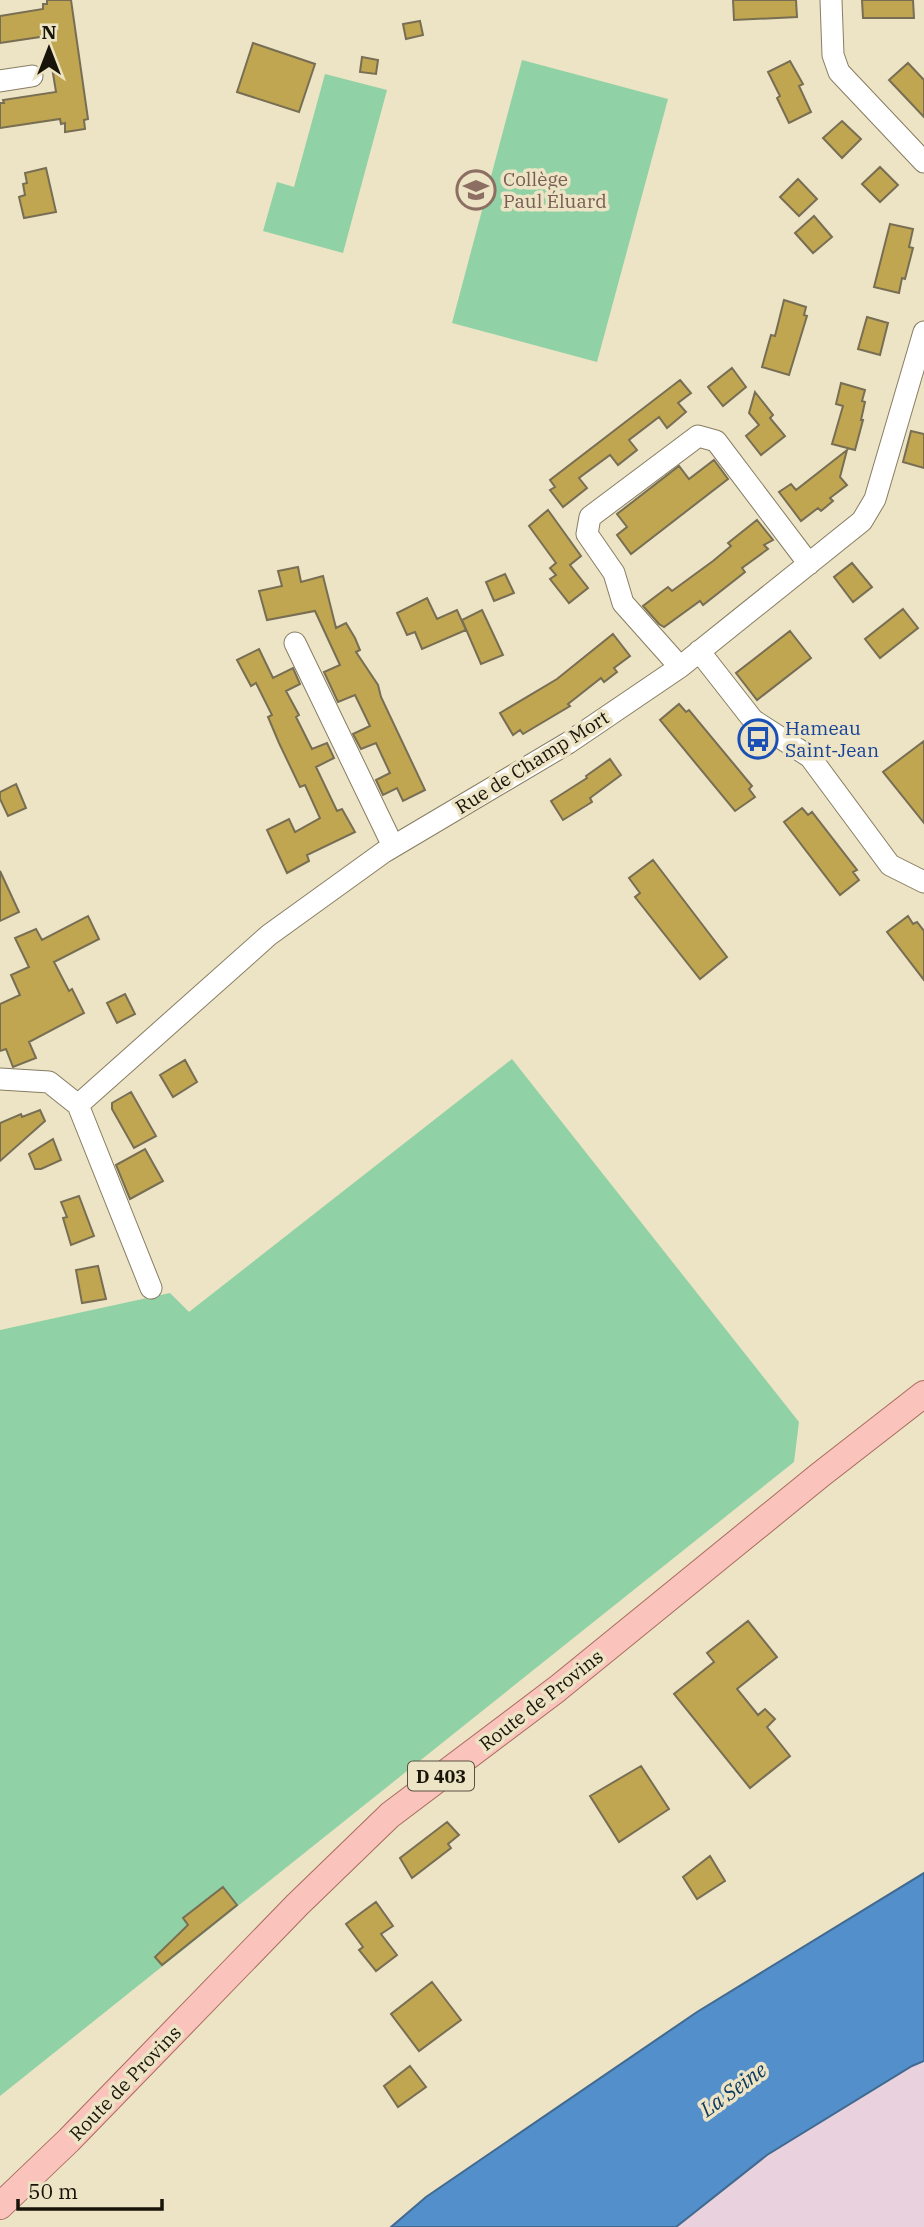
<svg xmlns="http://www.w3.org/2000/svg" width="924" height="2227" font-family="'IBM Plex Serif',serif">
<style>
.industrial{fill:#e9d2dd}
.green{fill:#90d2a5}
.water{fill:#538fca;stroke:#416a90;stroke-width:2}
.building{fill:#c1a651;stroke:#776e53;stroke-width:2}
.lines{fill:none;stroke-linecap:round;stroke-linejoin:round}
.minor-casing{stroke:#877d62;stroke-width:23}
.major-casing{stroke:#a86c5f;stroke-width:28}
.minor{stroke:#fff;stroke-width:21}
.major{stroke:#fac3bb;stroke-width:26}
.labels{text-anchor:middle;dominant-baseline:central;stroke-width:7;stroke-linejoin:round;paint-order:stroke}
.shield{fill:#ede3c5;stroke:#585241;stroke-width:2}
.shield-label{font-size:18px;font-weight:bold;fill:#181409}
.education-label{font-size:19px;fill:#785e54;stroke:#ede3c5;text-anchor:start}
.transit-label{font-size:19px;fill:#164399;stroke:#ede3c5;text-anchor:start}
.street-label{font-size:19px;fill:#181409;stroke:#ede3c5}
.water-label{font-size:21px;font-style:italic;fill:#0b3960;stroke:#ede3c5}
</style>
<rect width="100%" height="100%" fill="#ede3c5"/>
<path class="industrial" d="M924 2061V2227H676L767 2155 912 2066Z"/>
<path class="green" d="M522 60 668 99 597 362 452 323Z
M325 74 387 90 343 253 263 231 277 182 294 187Z
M512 1059 799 1422 794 1462 0 2096V1330L170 1293 189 1312Z"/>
<path class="water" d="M924 1873V2061L912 2066 767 2155 676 2227H391L426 2197 697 2012Z"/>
<path class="building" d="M47 0H71L88 119 84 120 85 129 65 132V123L61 124 60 119 0 128V103H4L3 100 56 92 47 36 0 43V16L43 9V4H47Z
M733 0H796L797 17 734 20Z
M862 0H913L914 18H863Z
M420 21 423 35 406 39 403 24Z
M253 43 315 64 299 112 237 92Z
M362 57 378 60 376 74 360 72Z
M790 61 803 84 799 86 811 112 789 123 777 98 780 96 768 72Z
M908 63 924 80V117L889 80Z
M842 121 861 139 842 158 823 138Z
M880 167 898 185 880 202 862 184Z
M46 168 56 212 24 218 19 197 25 195 23 184 27 183 25 173Z
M798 179 817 199 799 216 780 197Z
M814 216 832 237 813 253 795 233Z
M890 224 913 229 909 247 913 248 905 279 902 278 899 293 874 287Z
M784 300 806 307 804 315 807 316 789 375 762 367 771 335 775 336Z
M867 317 888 323 880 355 858 349Z
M732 368 746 387 723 406 708 387Z
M680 380 691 393 678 403 686 412 667 428 659 417 629 440 637 450 618 465 610 455 579 478 587 488 563 507 550 490 555 487 550 480Z
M841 383 865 390 862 401 865 402 861 420H863L855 450 832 444 843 406 836 404Z
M755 392 773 415 770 418 785 436 761 455 746 436 759 425 749 413Z
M911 431 924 434V468L903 462Z
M847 450 840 477 847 485 830 498 833 501 821 511 818 508 801 521 779 492 791 484 796 490Z
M714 460 728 479 631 554 617 535 627 527 617 514 679 466 689 479Z
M548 510 581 556 570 565 588 588 569 603 550 579 556 575 550 568 556 563 529 526Z
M757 520 773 540 764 545 768 549 742 568 745 572 703 605 700 601 664 627 659 624 643 606 668 587 672 591 713 561 731 546 728 543Z
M852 563 872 587 853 602 834 577Z
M298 567 301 582 323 576 336 628 346 623 355 638 360 650 356 652 378 685 381 697 425 790 403 801 397 788 383 795 376 780 390 773 376 743 361 749 353 734 370 726 355 695 338 702 324 672 340 665 315 611 267 620 259 591 282 586 278 571Z
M505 574 514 593 494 601 486 582Z
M427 598 437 619 457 610 466 630 422 649 415 632 407 635 397 613Z
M903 609 918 628 880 658 865 639Z
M482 610 503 655 481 664 462 620Z
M790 631 811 658 757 700 736 673Z
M613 634 630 656 614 668 617 672 604 682 601 678 568 704 570 706 523 734 520 730 513 735 500 713 557 679Z
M259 649 273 678 293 668 300 684 286 691 299 715 296 717 312 749 327 743 334 758 316 767 337 811 342 809 355 832 307 855 309 861 287 873 267 830 289 819 295 832 320 818 305 785 300 787 279 743 268 717 272 715 256 683 251 686 237 660Z
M679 704 686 712 689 710 752 786 749 789 755 797 735 811 660 720Z
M924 741V823L883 772Z
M610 759 621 775 590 798 592 802 563 820 551 801 587 778 586 776Z
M16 784 26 808 8 816 0 799V792Z
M802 808 808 815 812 812 857 870 853 872 859 880 840 895 784 822Z
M653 860 727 957 700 979 635 897 640 893 629 878Z
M0 871 19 912 0 921Z
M88 916 99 939 54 962 69 991 72 989 84 1013 29 1042 36 1058 13 1067 6 1049 0 1051V1004L20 995 11 975 29 967 15 938 36 929 42 940Z
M908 916 913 924 917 922 924 931V980L887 932Z
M125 994 135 1014 117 1023 107 1003Z
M185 1060 197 1082 173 1097 160 1075Z
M131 1092 156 1136 134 1148 112 1109V1103Z
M40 1110 45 1121 0 1161V1123L21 1114 22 1117Z
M53 1139 61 1160 41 1169H35L29 1154Z
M145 1149 163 1181 130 1199 116 1165Z
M79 1196 94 1236 71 1245 63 1218 67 1217 61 1202Z
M98 1266 106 1299 82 1303 76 1270Z
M748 1621 777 1657 737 1689 758 1715 765 1709 775 1719 767 1727 790 1756 750 1788 674 1694 714 1662 707 1653Z
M641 1766 669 1809 619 1842 590 1796Z
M447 1822 459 1835 448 1844 451 1848 412 1878 400 1858Z
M710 1856 725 1881 697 1899 683 1877Z
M223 1887 237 1905 162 1965 155 1957 188 1925 183 1918Z
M376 1902 393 1926 381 1934 397 1955 376 1971 359 1950 363 1947 346 1924Z
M432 1982 461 2020 419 2051 391 2014Z
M410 2066 426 2087 398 2107 384 2086Z"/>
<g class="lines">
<g class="minor-casing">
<path id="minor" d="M831 0 833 55 839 72 924 162
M0 81 32 76
M295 643 393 846
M699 651 753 720 810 757 890 865 924 882
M680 667 623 603 614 573 587 534 590 517 698 436 716 441 809 564
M0 1079 49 1082 78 1105 269 935 384 852 568 743 680 667 862 521 875 499 924 332
M78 1105 151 1288"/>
</g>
<g class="major-casing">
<path id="major" d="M0 2206 69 2140 297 1905 390 1815 557 1689 820 1475 924 1394"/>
</g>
<use href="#minor" class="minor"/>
<use href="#major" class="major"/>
</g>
<defs>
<g id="school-ring" transform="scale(2.0125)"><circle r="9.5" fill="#ede3c5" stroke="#8d6e63" stroke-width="1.5"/><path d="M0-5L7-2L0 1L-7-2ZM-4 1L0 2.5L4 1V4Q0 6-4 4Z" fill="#8d6e63"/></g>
<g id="bus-ring" transform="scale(2.0125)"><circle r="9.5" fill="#ede3c5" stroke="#1a4fb4" stroke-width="1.5"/><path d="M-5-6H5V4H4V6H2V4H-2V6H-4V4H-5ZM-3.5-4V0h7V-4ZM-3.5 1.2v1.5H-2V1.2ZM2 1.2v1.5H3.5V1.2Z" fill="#1a4fb4"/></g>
</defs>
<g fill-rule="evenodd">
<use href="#school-ring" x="476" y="190"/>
<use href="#bus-ring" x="758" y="739"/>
</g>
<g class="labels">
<rect class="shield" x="408" y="1761.5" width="66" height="29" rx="5"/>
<g class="shield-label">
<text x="441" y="1776">D 403</text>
</g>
<g class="education-label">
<text x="503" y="179">Collège<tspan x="503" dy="22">Paul Éluard</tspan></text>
</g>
<g class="transit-label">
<text x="785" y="728">Hameau<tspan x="785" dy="22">Saint-Jean</tspan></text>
</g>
<g class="street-label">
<text transform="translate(532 762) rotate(-32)">Rue de Champ Mort</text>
<text transform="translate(541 1700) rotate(-38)">Route de Provins</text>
<text transform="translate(125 2083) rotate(-46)">Route de Provins</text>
</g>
<g class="water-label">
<text transform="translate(733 2089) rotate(-36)">La Seine</text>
</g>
</g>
<g transform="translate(49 49)" stroke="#ede3c5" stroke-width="5" paint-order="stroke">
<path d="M0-5L12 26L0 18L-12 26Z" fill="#181409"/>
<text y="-10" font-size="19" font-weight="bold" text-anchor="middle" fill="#181409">N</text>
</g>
<path d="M18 2199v10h144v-10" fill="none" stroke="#181409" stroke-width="3.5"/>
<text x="28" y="2199" font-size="21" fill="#181409" stroke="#ede3c5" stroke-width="5" paint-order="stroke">50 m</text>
</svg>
